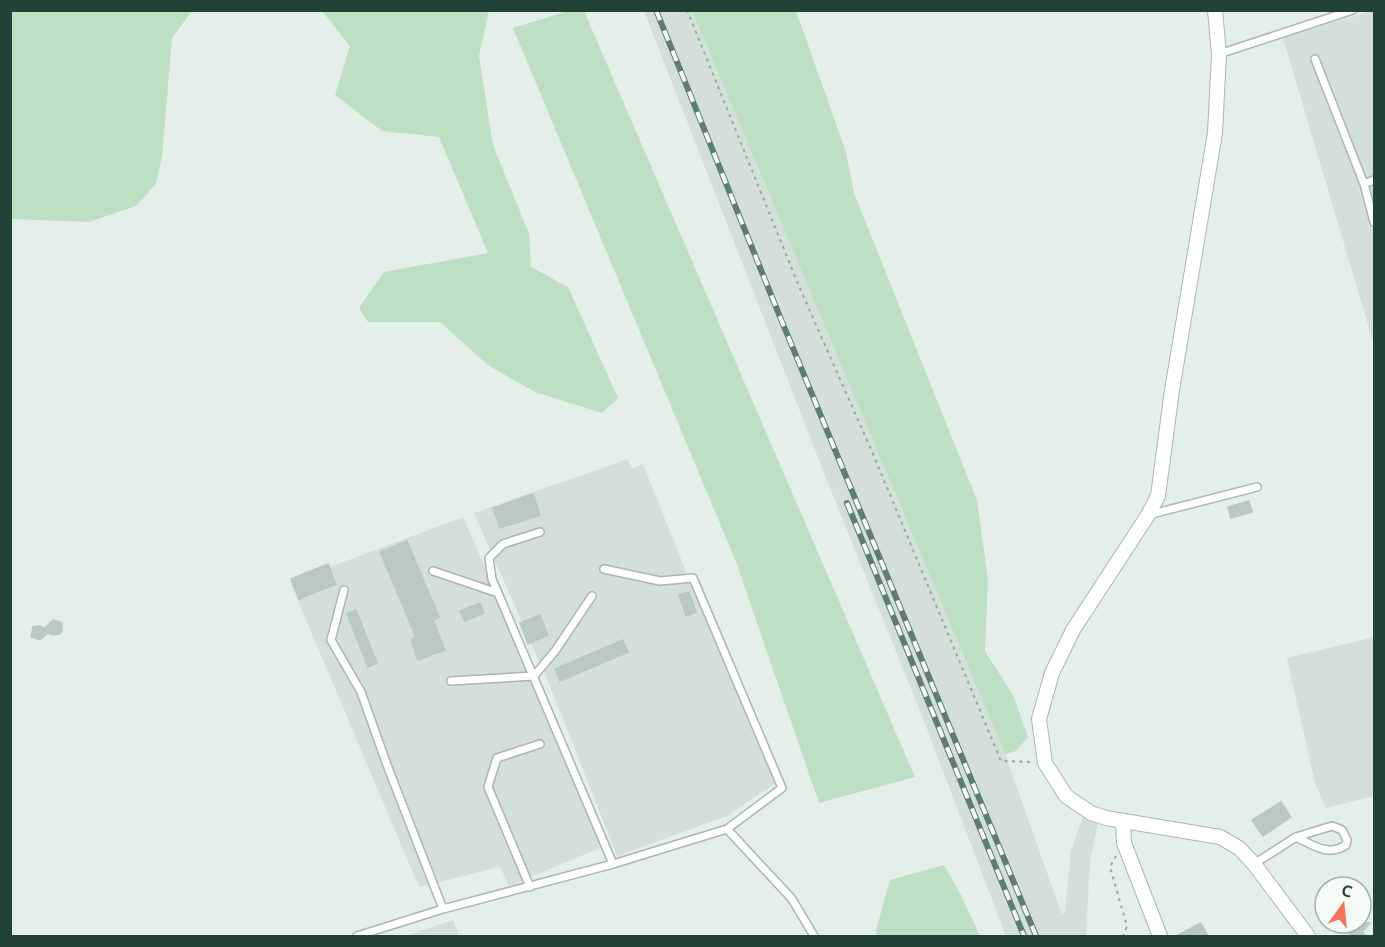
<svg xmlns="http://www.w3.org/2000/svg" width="1385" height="947" font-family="Ubuntu,sans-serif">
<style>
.built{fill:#d3dfd8}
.green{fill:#bde0c4}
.building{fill:#bacac2;stroke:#b7c9c0;stroke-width:1.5}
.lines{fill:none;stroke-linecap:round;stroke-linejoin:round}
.service-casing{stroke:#a7b8b0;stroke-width:10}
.minor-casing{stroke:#a7b8b0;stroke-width:16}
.path{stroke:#84b4a0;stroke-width:2;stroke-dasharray:3 4.5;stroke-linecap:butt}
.service{stroke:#fff;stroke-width:7}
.minor{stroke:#fff;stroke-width:14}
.rail-casing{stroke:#5e7d72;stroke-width:6}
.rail{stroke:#f6fbf8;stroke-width:4;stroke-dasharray:11;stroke-linecap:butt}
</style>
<rect width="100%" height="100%" fill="#e5efe9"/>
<path class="built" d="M644 11H692L1005 754 1062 915 1065 911 1071 851 1083 817 1098 824 1090 860 1086 936H1006L920 711 826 478Z
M1371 11H1374V345L1283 38Z
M628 459 632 469 643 464 707 624 776 783 727 816 617 856 552 691 474 513Z
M463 517 543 701 602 847 509 886 500 867 419 887 290 582Z
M1374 637V796L1326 808 1315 783 1287 658Z
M453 920 459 936H406Z"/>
<path class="green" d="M11 10 192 11 172 38 162 157 156 184 136 206 89 222 11 219Z
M322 11H489L479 56 493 145 529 234 531 267 568 287 618 398 602 413 535 392 489 366 440 322H368L359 308 384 272 488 253 439 137 382 131 335 95 350 46Z
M568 11H584L915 777 819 803 736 562 513 28Z
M692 11H796L846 152 854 193 977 500 988 580 985 651 1014 697 1028 737 1016 751 1005 754Z
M944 865 961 895 980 936H877L876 930 890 880Z"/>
<path class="building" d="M533 494 540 515 500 528 493 508Z
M1249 501 1252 512 1231 518 1228 507Z
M407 541 439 617 433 620 445 650 418 660 411 640 416 637 380 552Z
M328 564 336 584 299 599 291 579Z
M689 592 696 612 686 616 679 595Z
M480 603 484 613 465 621 460 611Z
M356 610 377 663 368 667 347 614Z
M540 615 548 635 528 644 520 623Z
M53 620 60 622 62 624V631L60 634 53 635 48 633 40 640 31 637 33 627 39 626 45 628Z
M623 640 628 652 560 681 555 669Z
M1281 802 1291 817 1263 836 1252 820Z
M1201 923 1208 936H1176Z
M1349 923H1370L1362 932 1366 936H1352L1344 929Z"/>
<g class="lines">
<g class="service-casing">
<path id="service" d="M1219 54 1353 10
M1315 59 1364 184 1374 222
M1364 184 1374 180
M1148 515 1257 487
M604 569 660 581 693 578 782 788 727 829
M433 571 498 593
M344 590 331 640 361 692 387 765 443 909
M451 681 534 676 555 651 592 596
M613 864 727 829 792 899 814 936
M1254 864 1296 837 1332 826 1342 830 1347 840 1346 845C1328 857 1313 845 1296 837
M530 887 488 787 497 758 540 744
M357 936 443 909 613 864 492 579 489 558 503 544 540 532"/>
</g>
<g class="minor-casing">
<path id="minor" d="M1215 10 1219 54 1215 133 1172 390 1158 496 1148 515 1073 630 1052 673 1039 719 1045 763 1066 796 1091 813 1106 818 1220 837 1239 848 1254 864 1308 936
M1123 822 1124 843 1160 936"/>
</g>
<path class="path" d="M687 10 798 284 873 454 1001 761 1033 762
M1116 856 1110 867 1127 926 1123 936"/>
<use href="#service" class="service"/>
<use href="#minor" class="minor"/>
<g class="rail-casing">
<path id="rail" d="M656 10 778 312 1036 936
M847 503 1024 936"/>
</g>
<use href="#rail" class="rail"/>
</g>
<rect width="1385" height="947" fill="none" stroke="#234237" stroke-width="24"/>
<g transform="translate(1343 905) rotate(15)"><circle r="28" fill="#f6fbf8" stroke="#a2b1ab" stroke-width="1.5"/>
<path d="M0-4.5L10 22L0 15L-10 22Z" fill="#f7735a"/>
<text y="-9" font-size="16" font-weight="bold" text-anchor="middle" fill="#234237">С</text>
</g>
</svg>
